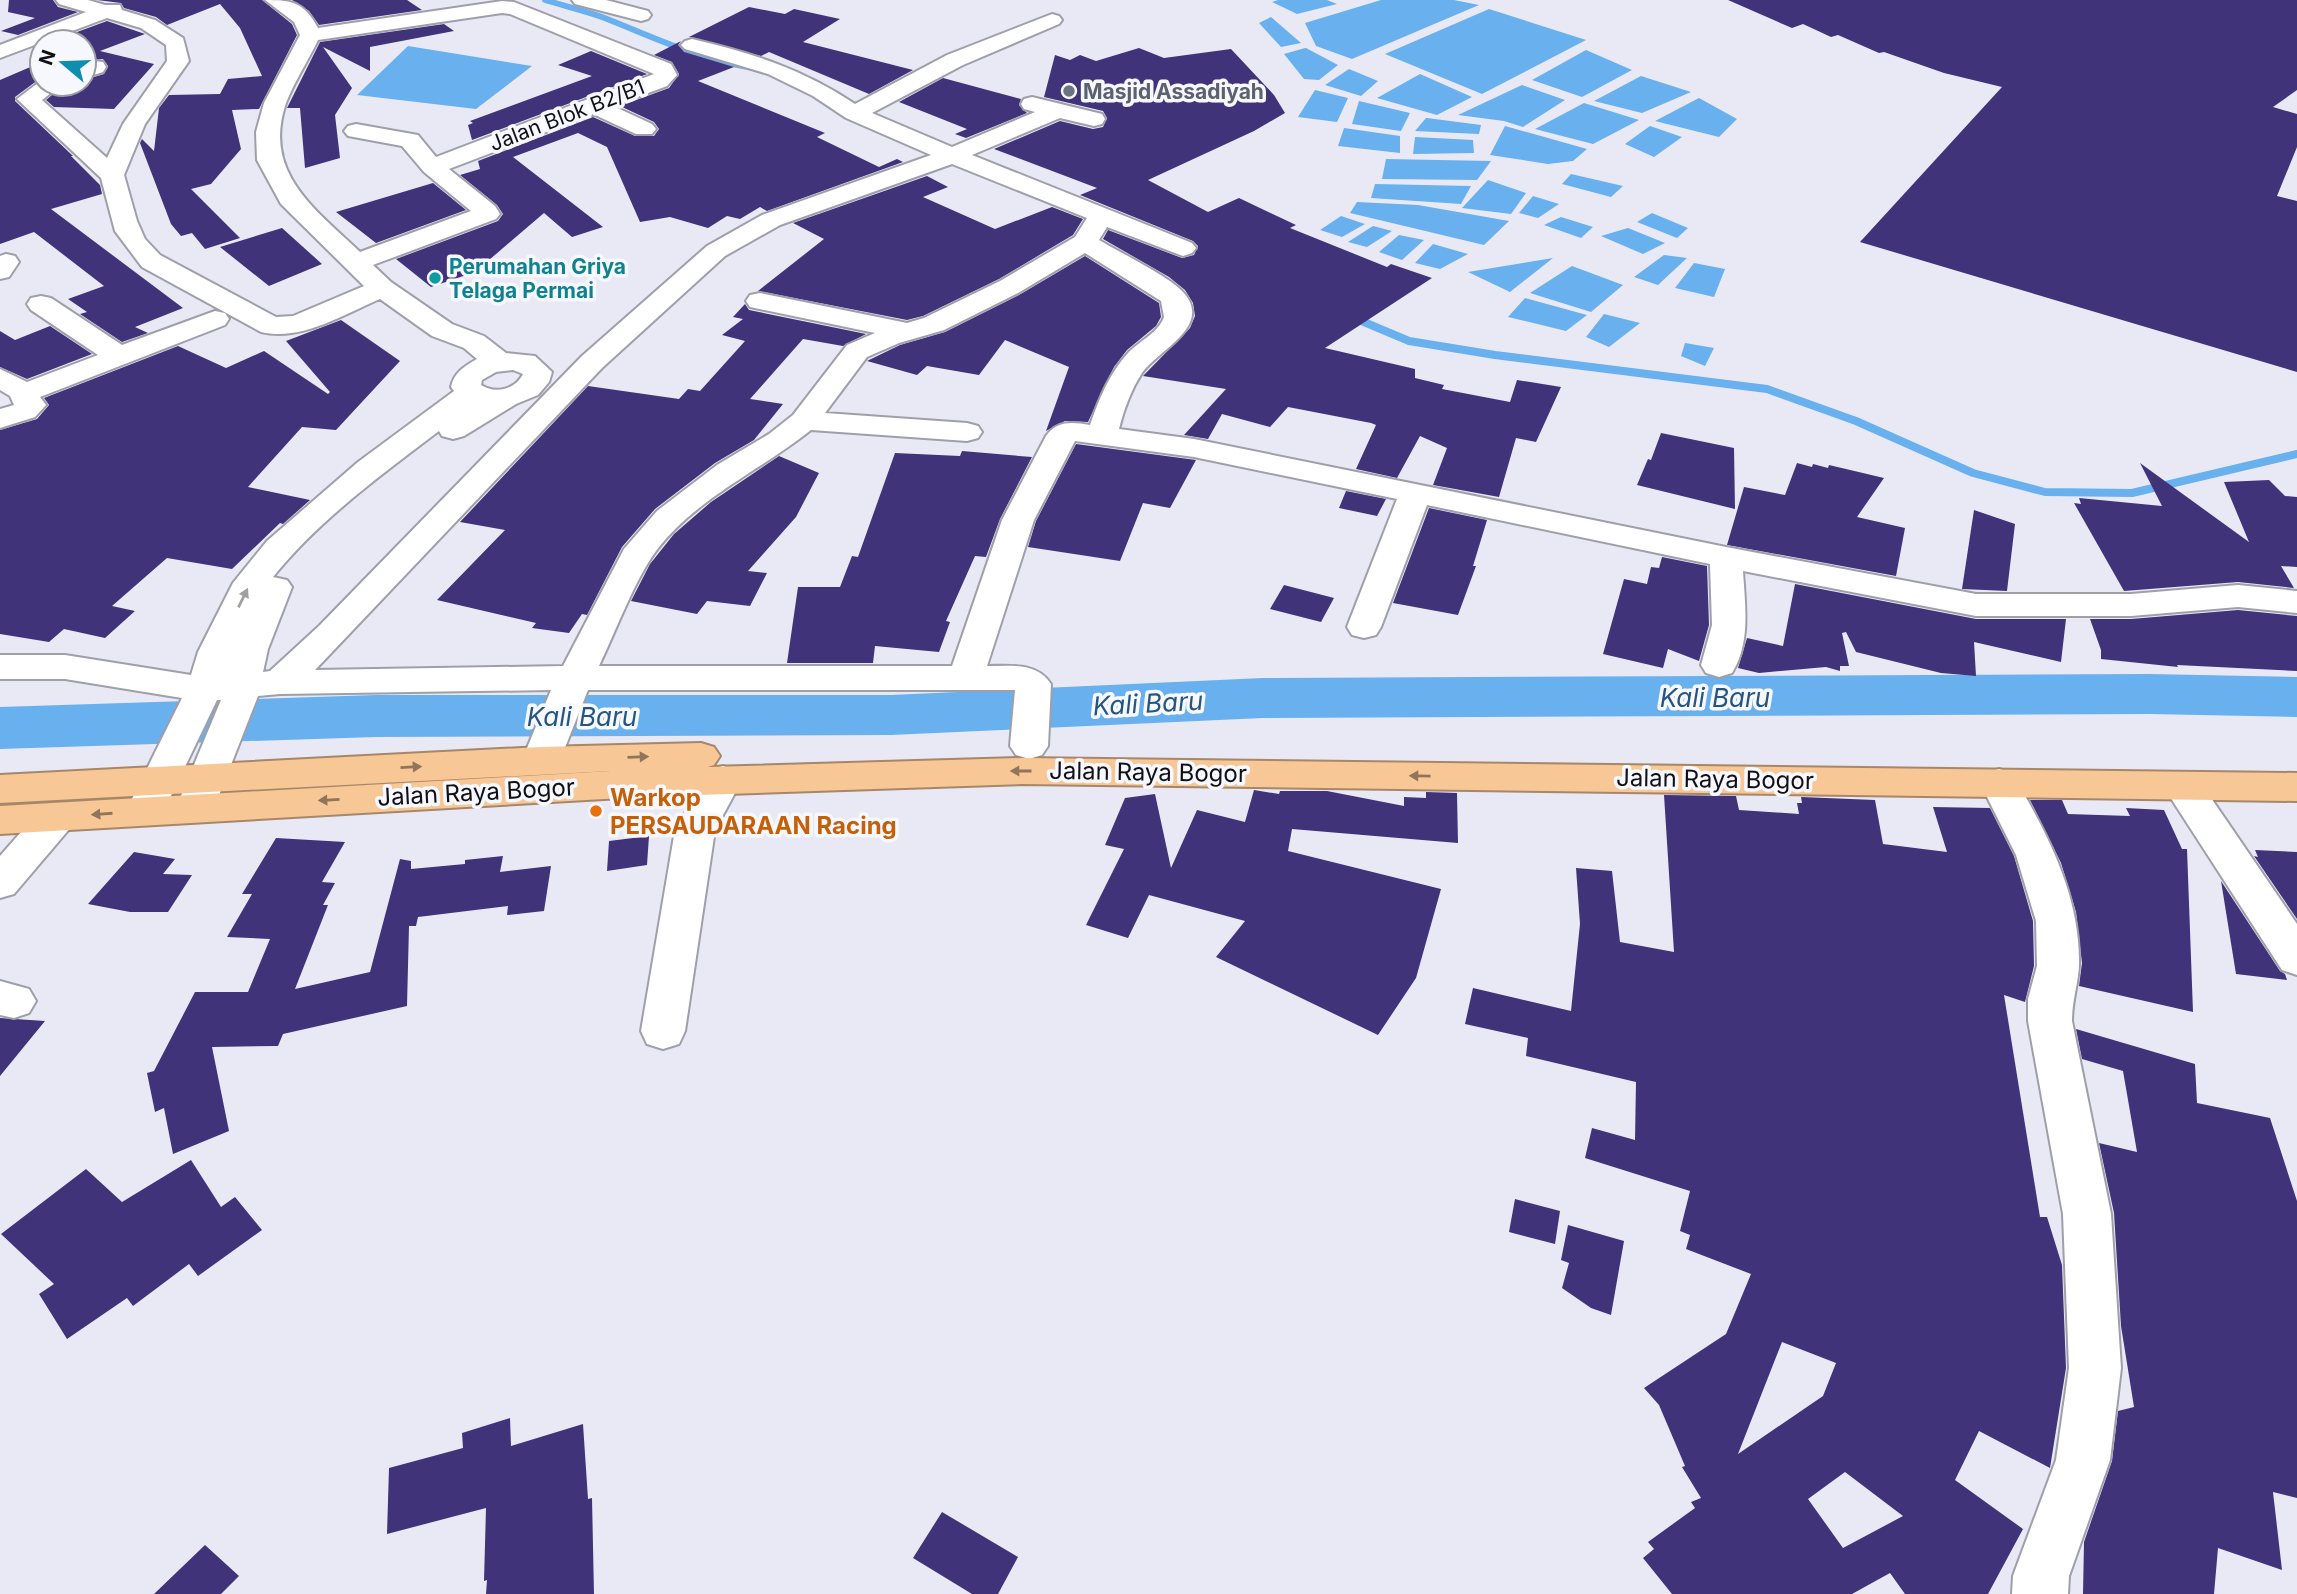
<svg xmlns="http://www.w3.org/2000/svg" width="2297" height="1594" font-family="Inter,sans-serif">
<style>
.water{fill:#69b0ef}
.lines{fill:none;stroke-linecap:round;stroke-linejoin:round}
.stream-far1{stroke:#69b0ef;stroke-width:6}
.stream{stroke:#69b0ef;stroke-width:8}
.river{fill:#69b0ef;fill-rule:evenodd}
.building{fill:#40337a;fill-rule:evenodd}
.minor-casing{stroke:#9f9faa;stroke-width:4}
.highway-casing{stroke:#a68769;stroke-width:4}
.minor{fill:#fff;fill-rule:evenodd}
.highway{fill:#f7c796;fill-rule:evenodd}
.oneway{fill:#a0a0a1}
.oneway2{fill:#90755c}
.worship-dot{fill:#6b7280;stroke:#f7f7fe;stroke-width:2.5}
.culture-dot{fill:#0f9aa8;stroke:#f7f7fe;stroke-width:2.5}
.food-dot{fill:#e8710a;stroke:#f7f7fe;stroke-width:2.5}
.labels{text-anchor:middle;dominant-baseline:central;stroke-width:7;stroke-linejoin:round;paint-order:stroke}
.far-worship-label{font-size:21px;font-weight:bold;fill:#5b616d;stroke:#f7f7fe;text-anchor:start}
.far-street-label{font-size:21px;fill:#111115;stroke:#f7f7fe}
.far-culture-label{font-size:21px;font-weight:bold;fill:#0d838f;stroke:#f7f7fe;text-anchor:start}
.street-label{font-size:24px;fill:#111115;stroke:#f7f7fe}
.food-label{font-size:24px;font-weight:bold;fill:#c56008;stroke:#f7f7fe;text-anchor:start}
.water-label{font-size:26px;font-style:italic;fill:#245680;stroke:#f7f7fe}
</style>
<rect width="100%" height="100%" fill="#e9e9f5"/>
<path class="water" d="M1278 0H1327L1337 4 1297 14 1272 2Z
M1381 0H1454L1479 5 1352 59 1316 46 1305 23Z
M1489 9 1586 40 1482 94 1385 54Z
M1271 17 1301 43 1281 47 1259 23Z
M408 46 532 66 476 109 357 95Z
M1305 48H1306L1338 65 1319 80 1304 79 1284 54Z
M1586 50 1632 70 1582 97 1532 80Z
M1349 69 1378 81 1361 96 1325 85Z
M1420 74 1472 97 1437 115 1377 98Z
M1641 76 1691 92 1642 113 1594 101Z
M1522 85 1565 100 1523 127 1504 121 1458 115Z
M1315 90 1348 98 1337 122 1298 117Z
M1699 98 1737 119 1719 137 1655 121Z
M1359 101 1410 113 1401 131 1352 124Z
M1584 103 1639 120 1593 144 1535 129Z
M1426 118H1427L1481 125 1479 134 1415 131Z
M1505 126 1587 149 1573 161 1548 164 1490 155Z
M1650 126 1682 137 1654 157 1625 144Z
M1344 128 1400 136V153L1338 146Z
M1415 137 1473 140 1474 153 1413 154Z
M1386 159 1491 161 1477 180 1382 179Z
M1571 174 1623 186 1611 197 1562 184Z
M1488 180 1526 193 1511 214 1462 208Z
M1375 184 1471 186 1461 204 1371 198Z
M1533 196 1559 204 1538 218 1519 213Z
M1357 202 1418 205 1509 221 1484 245 1350 213Z
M1652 213 1688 228 1677 238 1637 222Z
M1341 216 1365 224 1342 237 1320 230Z
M1561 217 1593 227 1581 238 1544 225Z
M1373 226 1392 231 1367 247 1348 242Z
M1628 228 1665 243 1643 254 1601 236Z
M1399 235 1424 240 1402 260 1379 252Z
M1433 244 1468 254 1440 269 1415 263Z
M1664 255 1687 258 1658 285 1634 277Z
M1553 258 1510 292 1468 272Z
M1694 263 1725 269 1714 297 1675 288Z
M1572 266 1623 285 1591 312 1530 293Z
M1525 298 1587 315 1566 331 1508 317Z
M1604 314 1640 323 1609 347 1586 337Z
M1685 343 1714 348 1705 366 1681 356Z"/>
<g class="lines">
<path class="stream-far1" d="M545 0C564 6 583 10 602 17 656 38 701 61 760 69"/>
<path class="stream" d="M1352 317 1409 341 1495 355 1767 389 1856 421 1973 473 2045 492 2132 493 2297 454"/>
<path class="river" d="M2149 674 2297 677V717L2149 714 1263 718 891 735 376 737 0 749V707L376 695H891L1263 678Z"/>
</g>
<path class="building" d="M9 0H53L58 7 78 12 18 35 1 31 35 18 8 12Z
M97 0H262L292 24 297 35 259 109 232 110 241 149 211 184 191 189 240 238 205 249 192 233 181 236 171 224 140 143 142 139 154 151 159 108 169 95 220 94 228 79 262 76 240 28 220 4 167 25 156 17 124 8 121 3Z
M292 0H407L422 10 319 25 309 11Z
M1728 0H2297V90L2273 107 2297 114V147L2277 196 2297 201V372L1860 242 2002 87 1944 73 1884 52 1879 53 1838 35 1831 37 1803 24 1792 28Z
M749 7 785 14 794 9 840 19 803 42 913 70 869 94 769 52 761 56 689 37Z
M107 21 145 34 100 51 154 64 114 109 54 107 46 100 65 84H84V80L104 74 108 66 103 59 84 61V42H50Z
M444 24 454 31 370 47V71L323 47 352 88 335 115 340 158 305 168 300 108H287L320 42Z
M681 41 678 45 684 52 734 67 698 81 825 133 817 137 879 167 897 159 903 162 767 211 760 207 740 219 727 216 708 228 670 217 640 222 607 147 578 133 513 157 603 227 572 237 544 213 475 272 431 287 396 259 498 221 503 214 497 205 460 175 480 169 478 161 593 117 635 136H654L659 129 654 122 620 106 669 88 679 74 672 62 654 55Z
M1139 48 1164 58 1231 49 1274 95 1285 113 1254 131 1148 180 1208 212 1239 198 1296 225 1290 228 1387 267 1391 264 1432 278 1325 348 1415 369V378L1444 385 1442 389 1510 402 1517 380 1561 387 1536 442 1516 438 1499 497 1433 485 1447 448 1420 436 1397 478 1356 469 1376 425 1371 423 1288 407 1270 427 1222 414 1208 439 1184 435 1226 389 1143 376 1190 328 1195 316 1193 303 1185 290 1169 277 1103 239 1108 230 1182 258 1194 255 1198 246 1193 241 1080 195 1097 188 994 149 1060 121 1093 129 1103 127 1107 118 1103 111 1044 97 1055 55 1070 60 1080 55 1096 61Z
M591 51 647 74 472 140 468 125 473 123 470 121 592 76 558 65Z
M42 62V77L15 97V101L73 156H71L100 185 102 194 51 209 183 308 135 327 148 333 122 342 80 314 87 312 68 299 104 286 34 232 0 244V80Z
M943 78 1021 99 1019 105 1027 113 966 138 955 134 967 129 899 102Z
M927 176 948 187 923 197 995 229 1052 207 1083 219 1073 235 999 279 923 316 907 320 758 291 824 239 793 223Z
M433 183 466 210 376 243 336 212Z
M282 228 322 264 269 286 220 247Z
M1085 256 1159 303 1161 317 1156 326 1127 350 1114 367 1088 422 1065 421 1046 431 1069 367 1005 340 979 375 927 366 917 375 867 361 900 345 945 332 1019 295Z
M745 304 749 310 866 334 843 346 803 339 750 399 783 404 754 440 715 463 655 509 622 547 587 615 582 614 569 633 532 628 536 623 437 600 505 530 460 522 588 386 679 399 688 389 700 391 745 341 722 335 743 319 733 317Z
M341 320 400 361 336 430 302 427 248 487 310 500 283 524 280 523 232 569 167 558 112 606 135 611 105 638 64 629 49 642 0 634V430L37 419 49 405 44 398 178 346 226 368 264 351 328 394 330 392 286 341Z
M50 326 92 354 27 379 0 367V331L15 340Z
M1661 433 1734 448 1735 509 1637 485 1648 459 1651 460Z
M1076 444 1196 460 1170 508 1143 503 1120 561 1028 547 1036 521Z
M962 451 1032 457 1000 519 986 557 975 556 946 621 950 622 939 652 875 646 873 663H787L798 587H840L852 556 858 557 895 453 960 456Z
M779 456 819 473 796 517 748 571 767 573 750 606 707 601 697 614 631 601 650 564 674 534 711 502Z
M1797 463 1812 467 1813 464 1828 468 1829 465 1884 478 1857 517 1905 528 1896 576 1727 545 1744 487 1785 495Z
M2140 463 2249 542 2224 482 2269 480 2285 496 2297 497V567L2281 566 2294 588 2238 582 2124 591 2074 503 2081 504 2079 498 2162 506Z
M1346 491 1386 499 1377 516 1339 508Z
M1429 508 1487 520 1473 566H1476L1458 615 1393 603Z
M1974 510 2015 524 2007 591 1962 589Z
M1662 557 1707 566 1709 625 1699 661 1668 649 1663 668 1603 654 1624 579 1647 584 1651 567 1659 568Z
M1795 584 1976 619H2066L2061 662 1974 642 1976 676 1941 673 1856 652 1846 632 1842 633 1849 666H1840V671L1826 667 1759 673 1738 668 1747 638 1783 646Z
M1284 585 1334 598 1321 622 1270 609Z
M2238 610 2297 616V671L2177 665 2178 667 2101 659V650L2090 619H2131Z
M1254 790 1279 794 1280 791H1327L1404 806V797L1426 798V792L1457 793 1458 843 1292 829 1288 851 1441 889 1416 978 1378 1035 1216 957 1245 921 1149 895 1128 938 1086 925 1124 849 1105 845 1125 798 1155 794 1171 868 1197 810 1245 822Z
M1664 795 1736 796 1739 810 1799 814 1797 803H1802L1801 797 1875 800 1883 844 1947 852 1933 807 1990 808 2014 856 2033 921 2034 966 2025 1002 2004 995 2040 1217H2047L2062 1265 2066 1368 2050 1468 1979 1431 1955 1480 2023 1529 1988 1594H1905L1890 1573 1852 1594H1672L1643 1558 1654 1549 1648 1542 1695 1508 1691 1502 1701 1498 1682 1467 1685 1466 1659 1405 1644 1388 1726 1334 1751 1274 1686 1249 1690 1235 1680 1231 1690 1191 1585 1158 1592 1128 1635 1140 1636 1082 1526 1056 1528 1038 1465 1024 1473 988 1571 1011 1580 924 1576 868 1612 871 1620 942 1674 952ZM1782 1342 1836 1363 1823 1396 1738 1454ZM1845 1472 1903 1516 1843 1548 1808 1499Z
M2030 800H2062L2068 814 2130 816 2126 808 2164 810 2182 849H2187L2193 1012 2079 986 2082 963 2076 912 2061 863Z
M649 836 647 865 607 871 609 841Z
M276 838 345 842 322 882 335 883 323 905H328L295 989 370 972 400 859 411 861V869L465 864V860L503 856 500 872 551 866 544 911 507 915 508 906 418 917 416 926H409L407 1006 283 1034 278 1046 212 1047 229 1131 173 1154 164 1108 155 1112 147 1073 154 1071 195 992H248L270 939 227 937 252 894H242Z
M2255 850 2297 852V919L2254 856 2258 857Z
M134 852 175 859 163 874 192 875 168 912H130L88 904Z
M2221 881 2280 971 2285 974 2287 980 2236 974Z
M0 1018 45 1021 0 1076Z
M2076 1029 2195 1064 2197 1103 2270 1118 2297 1201V1498L2273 1492 2282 1570 2218 1548 2214 1594H2083L2084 1542 2112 1461 2118 1411 2134 1407 2121 1326 2114 1213 2099 1143 2137 1152 2123 1071 2082 1059Z
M191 1160 221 1207 235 1197 262 1230 198 1276 189 1264 133 1306 127 1298 67 1339 39 1294 54 1284 1 1234 86 1169 122 1202Z
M1515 1199 1560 1211 1555 1244 1509 1232Z
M1568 1225 1624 1241 1611 1315 1591 1308 1562 1288 1569 1263 1561 1260Z
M510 1418 511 1446 583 1424 588 1499 592 1498 594 1594H486L487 1580 484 1581 486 1508 387 1534 389 1468 463 1448 462 1433Z
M942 1512 1018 1557 998 1594H972L913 1558Z
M205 1545 239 1576 221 1594H154Z"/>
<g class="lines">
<g class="minor-casing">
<path id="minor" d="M56 0H88L105 5H120L122 10 155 20 183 38 189 61 145 124 124 175 137 221 145 239 160 255 276 317 293 316 364 286 281 204 257 160 256 132 264 103 300 35 294 22 265 0C292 0 304 2 318 28L502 1 514 2 671 64 677 75 667 86 613 106 652 124 656 129 652 134H636L593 114 449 169 495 206 500 214 496 219 373 265 391 282 452 324 484 336 506 353 535 356 552 372 549 382 538 395 516 404 464 436 453 439 442 436 439 431C381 475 319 520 273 577L287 580 292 587 268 649 263 672 270 671 319 626 582 356 707 246 762 215 931 155 846 118 813 96 768 74 685 49 681 45 685 41 692 39C752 53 803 69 855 104L947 55 1052 14 1059 16 1062 20 1059 24 963 65 872 113 952 147 1035 112 1024 109 1021 104 1024 99 1032 97 1102 114 1105 119 1102 124 1094 126 1060 118 972 155 1192 243 1196 248 1192 253 1183 256 1107 227 1099 240C1119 252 1170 277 1183 292 1214 326 1158 350 1142 373 1131 390 1124 409 1119 429L1194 439 1726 547 1976 594H2131L2238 585 2297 591V613L2238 607 2131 616H1976L1743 571C1745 605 1751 643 1732 673L1719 677 1706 673 1701 665 1712 625 1710 564 1427 505 1381 627 1376 635 1364 638 1352 635 1347 627 1397 499 1194 457 1075 441 1034 520 987 666C1011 666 1037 662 1051 684L1048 746 1042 755 1029 759 1016 755 1010 746 1015 690H588L560 760 554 769 541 773 528 769 522 760 551 690 280 694 258 696 214 808 209 818 195 822 181 818 176 808 221 700H217L159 821 145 825 131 821 126 811 182 698 65 679H0V655H65L191 675 198 652 233 583 267 541 358 462 454 391 451 387C454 372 465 366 477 359L464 348 432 336 380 299C344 314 301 342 261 332L142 267 115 231 101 178 17 99 42 80V84H62L42 100 107 158 123 124 167 61 166 45 141 28 107 18 0 58V45L86 12 59 4ZM502 13 510 14 654 74 436 157 418 135 356 124 348 126 344 131 348 136 402 146 424 172 471 211 360 252C315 209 262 173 286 103 294 82 308 61 318 40ZM952 164 1087 218 1075 237 1000 281 924 318 907 323 760 293 750 295 746 301 750 307 875 333 847 345 793 415 769 434 717 465 657 511 624 549 563 666 315 670 602 368 725 256 780 225ZM1085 253 1161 301 1164 317C1158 333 1141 340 1129 352 1110 372 1099 399 1090 425 1073 422 1057 420 1046 436L1002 520 952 666H599C615 633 635 579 656 551 696 498 760 471 811 430L967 441 978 438 982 432 978 426 967 423 825 413 867 357 899 343 944 330 1018 293ZM513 370 523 374C515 390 495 394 481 385L482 380 496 372Z
M572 0H606L648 11 651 15 648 19 641 21 575 4Z
M95 61 103 62 106 67 103 72 84 78V64Z
M6 254 15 256 19 262 9 277 0 279V256Z
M41 296 51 298 122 345 215 311 225 313 229 319 225 325 40 397 46 405 35 417 0 428V409L14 405 10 396 0 390V369L27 382 98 355 31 310 27 304 31 298Z
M723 766 736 770 742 780 715 830 685 1031 679 1044 663 1049 647 1044 641 1031 675 830 710 770Z
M1999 769 2012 773C2046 831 2080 894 2079 963 2079 982 2072 999 2072 1021L2111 1214 2121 1368 2110 1460 2069 1576 2068 1594H2012L2013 1576 2056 1460 2069 1368 2063 1214 2028 1021V999L2037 966 2036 921 2016 855 1980 783 1986 773Z
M2182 772 2196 776 2297 924V975L2282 970 2163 786 2168 776Z
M57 803 71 807 76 817 71 827 14 894 0 898V856L43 807Z
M0 981 29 989 36 1001 29 1013 14 1018 0 1015Z"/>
</g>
<g class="highway-casing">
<path id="highway" d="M701 743 714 747 720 756 714 765 708 767 1022 758 2297 773V801L1022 784 639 797 0 834V806L611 771 0 803V775L541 747Z"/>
</g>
<use href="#minor" class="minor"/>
<use href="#highway" class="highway"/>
</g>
<defs><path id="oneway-solid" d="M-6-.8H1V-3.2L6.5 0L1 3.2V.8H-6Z" transform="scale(1.75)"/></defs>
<use class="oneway" href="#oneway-solid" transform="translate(243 598) rotate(-64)"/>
<g class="oneway2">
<use href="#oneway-solid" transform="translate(638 757) rotate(-2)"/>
<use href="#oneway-solid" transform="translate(411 767) rotate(-3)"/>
<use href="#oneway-solid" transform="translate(1021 771) rotate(180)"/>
<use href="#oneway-solid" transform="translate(1420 776) rotate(-179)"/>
<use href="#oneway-solid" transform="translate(329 800) rotate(177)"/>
<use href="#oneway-solid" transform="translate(102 814) rotate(176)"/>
</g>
<circle class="worship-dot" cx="1069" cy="91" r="7"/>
<circle class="culture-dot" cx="435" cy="278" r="7"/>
<circle class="food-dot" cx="596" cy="811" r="7"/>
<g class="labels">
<g class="far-worship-label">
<text x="1083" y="91">Masjid Assadiyah</text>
</g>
<g class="far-street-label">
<text transform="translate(567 115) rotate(-21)">Jalan Blok B2/B1</text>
</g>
<g class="far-culture-label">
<text x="449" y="266">Perumahan Griya<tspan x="449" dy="24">Telaga Permai</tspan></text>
</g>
<g class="street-label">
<text transform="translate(1148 772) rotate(1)">Jalan Raya Bogor</text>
<text transform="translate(1715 779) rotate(1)">Jalan Raya Bogor</text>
<text transform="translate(476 792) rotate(-3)">Jalan Raya Bogor</text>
</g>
<g class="food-label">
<text x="610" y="797">Warkop<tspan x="610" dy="28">PERSAUDARAAN Racing</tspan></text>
</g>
<g class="water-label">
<text x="1715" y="697">Kali Baru</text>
<text transform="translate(1148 703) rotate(-3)">Kali Baru</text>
<text x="582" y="716">Kali Baru</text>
</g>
</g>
<g transform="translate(63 63) rotate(289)"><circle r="33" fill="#f7f7fe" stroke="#9b9ba1" stroke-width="2"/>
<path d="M0-5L12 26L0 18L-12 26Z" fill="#0e8eae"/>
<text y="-10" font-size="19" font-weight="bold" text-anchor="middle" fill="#111115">N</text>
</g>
</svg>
